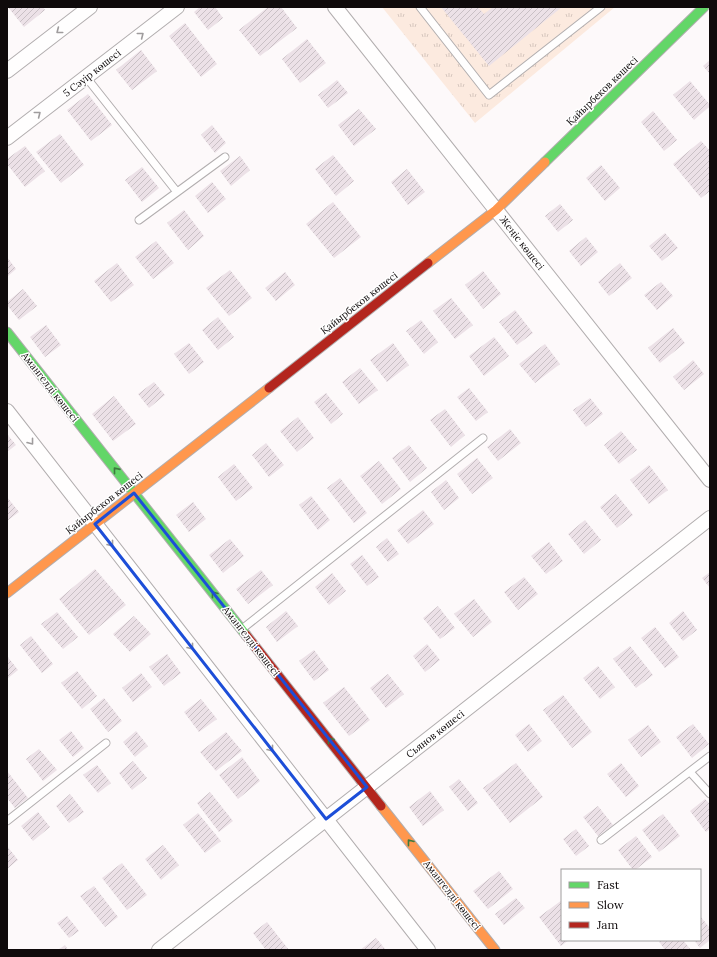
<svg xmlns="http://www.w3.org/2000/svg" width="717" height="957" font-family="Lora,serif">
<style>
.grass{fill:url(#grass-tufts)}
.building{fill:url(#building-hatch)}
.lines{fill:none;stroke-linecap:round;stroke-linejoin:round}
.lane-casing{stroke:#b2aeaf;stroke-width:9}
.street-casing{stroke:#b2aeaf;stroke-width:16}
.fast-casing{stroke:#b2aeaf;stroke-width:11}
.slow-casing{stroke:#b2aeaf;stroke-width:11}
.jam-casing{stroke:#b2aeaf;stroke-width:11}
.lane{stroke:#fffefe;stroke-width:7}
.street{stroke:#fffefe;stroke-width:14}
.fast{stroke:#63d668;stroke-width:9}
.slow{stroke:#ff974d;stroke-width:9}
.jam{stroke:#b3261e;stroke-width:9}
.oneway{stroke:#9f9c9d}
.oneway2{stroke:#3d7a3e}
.marked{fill:none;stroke:#1d4ed8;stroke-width:3;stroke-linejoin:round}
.labels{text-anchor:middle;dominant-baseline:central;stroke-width:3;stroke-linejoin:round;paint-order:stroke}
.street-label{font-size:10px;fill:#0f0a0b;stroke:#fff}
</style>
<defs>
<pattern id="grass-tufts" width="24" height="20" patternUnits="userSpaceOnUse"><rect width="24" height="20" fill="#fceadf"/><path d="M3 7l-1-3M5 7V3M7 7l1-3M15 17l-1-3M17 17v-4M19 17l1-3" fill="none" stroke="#d7c7be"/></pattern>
<pattern id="building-hatch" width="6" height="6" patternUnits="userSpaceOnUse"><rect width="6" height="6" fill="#ece1e7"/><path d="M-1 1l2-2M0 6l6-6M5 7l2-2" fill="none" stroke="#c9c0c5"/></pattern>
</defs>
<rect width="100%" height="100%" fill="#fdf9fa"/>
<path class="grass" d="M382 7H615L475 123Z"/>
<path class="building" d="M8 7H43L45 10 24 27Z
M200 7H215L223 18 208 30 194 12Z
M268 7H281L297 28 260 56 239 30Z
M441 7H478L484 14 493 7H562L489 66Z
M185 23 217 64 201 77 169 36Z
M307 39 326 63 300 83 282 59Z
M141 50 157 71 132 90 116 70Z
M710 60V74L703 66Z
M337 80 348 93 328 108 318 95Z
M690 81 710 105V106L694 120 673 95Z
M88 94 112 125 91 141 67 110Z
M359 109 376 129 354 146 338 125Z
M653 111 677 140 664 151 641 122Z
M212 125 226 143 215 153 201 135Z
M60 134 84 165 61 183 36 152Z
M701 141 710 151V191L701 198 673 164Z
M25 146 45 171 25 187 7 164V159Z
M333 155 354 181 336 196 315 169Z
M240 156 250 170 231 186 220 171Z
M601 165 620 188 605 201 586 178Z
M142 167 159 188 142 202 125 180Z
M407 169 425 192 408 205 391 182Z
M212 182 226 199 208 213 195 196Z
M333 202 361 237 334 258 306 224Z
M560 204 573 220 558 232 545 216Z
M184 210 204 236 188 250 167 223Z
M665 233 678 248 662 261 649 246Z
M586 237 598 252 581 266 569 251Z
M156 241 174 263 153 279 135 257Z
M7 257 16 269 7 277Z
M117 263 134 285 111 302 94 281Z
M620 263 632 278 609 296 598 282Z
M230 270 252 298 229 316 206 288Z
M483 271 501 294 483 309 465 285Z
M285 272 295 285 276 301 265 288Z
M661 282 673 296 657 310 644 295Z
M23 289 37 306 19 320 7 305V302Z
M451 298 473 325 455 339 433 311Z
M515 310 533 333 517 345 499 322Z
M218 317 234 337 218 350 202 330Z
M421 320 438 342 424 354 406 331Z
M46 325 61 345 45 357 30 337Z
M673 328 685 343 660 363 648 348Z
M494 337 509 356 484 376 469 356Z
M189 343 204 362 189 374 174 354Z
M393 343 409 365 387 382 370 360Z
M545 344 560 364 535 383 519 364Z
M693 360 704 374 684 390 673 377Z
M360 368 378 390 359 404 342 382Z
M154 382 165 395 149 408 138 394Z
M469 388 488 412 476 421 457 397Z
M326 393 343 414 331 424 314 402Z
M114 396 136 424 113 441 92 414Z
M590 398 603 414 586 427 573 410Z
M445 409 465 435 451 447 430 420Z
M298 417 314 438 297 452 280 431Z
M510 429 521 443 498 461 487 447Z
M621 431 637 450 619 464 604 445Z
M7 434 16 445 7 452Z
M266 443 284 465 269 477 252 455Z
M409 445 427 468 410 482 392 458Z
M477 458 493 478 472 494 457 474Z
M379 461 401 489 382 504 360 476Z
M234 464 253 488 236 501 218 477Z
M649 465 668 490 649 504 630 480Z
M340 478 367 513 354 523 327 488Z
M446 480 459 498 444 510 431 492Z
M616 494 633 515 617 528 600 507Z
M311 496 330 520 318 530 299 505Z
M7 497 19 512 7 521Z
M193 502 206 519 189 532 176 515Z
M423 510 434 524 408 544 397 530Z
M585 520 601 540 584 554 568 534Z
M387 538 399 554 388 562 376 547Z
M230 539 244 556 223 573 209 555Z
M549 542 563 561 546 574 531 556Z
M362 555 379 577 367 586 350 564Z
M95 569 126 605 89 635 59 599Z
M261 570 273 585 248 604 236 589Z
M710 572V588L702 578Z
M332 573 346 591 329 605 315 587Z
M524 577 538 594 518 610 504 592Z
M474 599 492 622 473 637 454 614Z
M438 606 455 628 440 639 423 618Z
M286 611 298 626 277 642 266 627Z
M683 611 697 630 683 641 669 623Z
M57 612 78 637 63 649 41 624Z
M134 616 151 634 130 652 113 634Z
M655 627 679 657 665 668 641 638Z
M31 636 53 664 42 673 20 645Z
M427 644 440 660 425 672 413 656Z
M630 646 653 675 636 688 613 659Z
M314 650 329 670 314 681 299 661Z
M167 654 181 673 164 686 149 667Z
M7 656 18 670 7 679Z
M598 666 615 687 600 699 583 678Z
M77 671 97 696 82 709 61 683Z
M141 673 152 687 133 702 122 688Z
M388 674 404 694 386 708 370 688Z
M344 687 370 720 349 736 323 703Z
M563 695 592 732 572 748 543 710Z
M104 698 122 721 108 732 90 709Z
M201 699 217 719 199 732 184 712Z
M529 724 542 741 528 752 515 735Z
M693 724 709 744 692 758 676 737Z
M648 725 661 742 641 757 628 740Z
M71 731 84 748 73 757 59 740Z
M136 731 148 746 135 757 123 742Z
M226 732 242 751 216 771 200 752Z
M39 749 57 770 43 781 26 759Z
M242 757 260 781 238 799 219 775Z
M133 761 147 778 132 790 119 773Z
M516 763 543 797 510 823 483 788Z
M621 763 639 786 626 797 607 774Z
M97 765 111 783 98 793 83 775Z
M7 771 28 798 15 808 7 798Z
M459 779 478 803 468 811 449 787Z
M430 791 444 810 423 826 409 807Z
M210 792 233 821 219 832 197 803Z
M70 794 84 812 69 823 56 806Z
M705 799 710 804V829L706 832 690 811Z
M598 806 613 825 598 836 583 817Z
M38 812 50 827 33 841 21 826Z
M198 813 221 841 205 853 183 825Z
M663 814 680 836 659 852 642 830Z
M576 829 589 846 576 856 563 839Z
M636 836 652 857 635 870H633L618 850Z
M163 845 179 865 161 880 145 859Z
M7 846 18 860 7 869Z
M122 863 147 895 127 910 102 878Z
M499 871 513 889 488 909 473 891Z
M94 886 118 917 105 927 80 896Z
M516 898 525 908 504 925 495 914Z
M562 900V940H569L561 946 539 917Z
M67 916 79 931 69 938 57 923Z
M700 916 710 928V940L700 948 694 940H700Z
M267 922 289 950H266L253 933Z
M376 938 386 950H360Z
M658 940H683L691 950H665Z
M65 945 68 950H58Z"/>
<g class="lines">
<g class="lane-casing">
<path id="lane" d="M420 7 489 95 601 7
M86 77 177 192
M139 220 225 157
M242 629 483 438
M690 772 710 794
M7 821 106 743
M601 840 710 756"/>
</g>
<g class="street-casing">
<path id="street" d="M335 7 710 480
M7 71 90 7
M7 138 177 7
M7 411 428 950
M159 950 710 518"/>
</g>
<g class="fast-casing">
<path id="fast" d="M545 162 704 7
M7 332 246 635"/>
</g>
<g class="slow-casing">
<path id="slow" d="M428 263 496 210 545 162
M7 593 269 388
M381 806 495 950"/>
</g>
<g class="jam-casing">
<path id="jam" d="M269 388 428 263
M246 635 381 806"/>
</g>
<use href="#lane" class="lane"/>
<use href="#street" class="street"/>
<use href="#fast" class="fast"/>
<use href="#slow" class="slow"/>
<use href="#jam" class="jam"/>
</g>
<defs><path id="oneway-chevron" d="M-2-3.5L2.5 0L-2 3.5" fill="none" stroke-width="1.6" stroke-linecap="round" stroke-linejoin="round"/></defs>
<g class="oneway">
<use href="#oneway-chevron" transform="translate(59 31) rotate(142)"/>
<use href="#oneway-chevron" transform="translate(141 35) rotate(-38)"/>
<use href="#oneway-chevron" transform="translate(38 114) rotate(-38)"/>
<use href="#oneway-chevron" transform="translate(31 442) rotate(52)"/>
<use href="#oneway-chevron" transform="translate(111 544) rotate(52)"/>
<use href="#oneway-chevron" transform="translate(191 647) rotate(52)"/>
<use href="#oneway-chevron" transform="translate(271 749) rotate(52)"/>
</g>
<g class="oneway2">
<use href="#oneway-chevron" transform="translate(116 470) rotate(-129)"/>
<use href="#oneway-chevron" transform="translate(214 594) rotate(-128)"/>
<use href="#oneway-chevron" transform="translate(330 740) rotate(-128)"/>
<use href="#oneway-chevron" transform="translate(410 842) rotate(-128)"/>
</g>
<path class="marked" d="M134 493 367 787 326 819 95 524Z"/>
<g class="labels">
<g class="street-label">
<text transform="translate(92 73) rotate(-38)">5 Сәуір көшесі</text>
<text transform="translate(602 91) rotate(-44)">Қайырбеков көшесі</text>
<text transform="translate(522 243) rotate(52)">Жеңіс көшесі</text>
<text transform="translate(359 303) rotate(-38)">Қайырбеков көшесі</text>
<text transform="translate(50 387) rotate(52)">Амангелді көшесі</text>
<text transform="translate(104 503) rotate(-38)">Қайырбеков көшесі</text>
<text transform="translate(251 641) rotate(52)">Амангелді көшесі</text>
<text transform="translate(435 734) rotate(-38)">Сьянов көшесі</text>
<text transform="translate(452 895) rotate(52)">Амангелді көшесі</text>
</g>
</g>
<rect width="717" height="957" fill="none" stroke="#0f0a0b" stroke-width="16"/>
<rect x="561" y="869" width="140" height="72" fill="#ffffff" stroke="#9f9d9d"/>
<rect x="569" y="882" width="20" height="6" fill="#63d668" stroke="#9f9d9d"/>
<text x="597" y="889" font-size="12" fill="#0f0a0b">Fast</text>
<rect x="569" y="902" width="20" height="6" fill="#ff974d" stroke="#9f9d9d"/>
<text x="597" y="909" font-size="12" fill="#0f0a0b">Slow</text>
<rect x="569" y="922" width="20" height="6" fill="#b3261e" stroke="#9f9d9d"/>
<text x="597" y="929" font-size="12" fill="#0f0a0b">Jam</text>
</svg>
